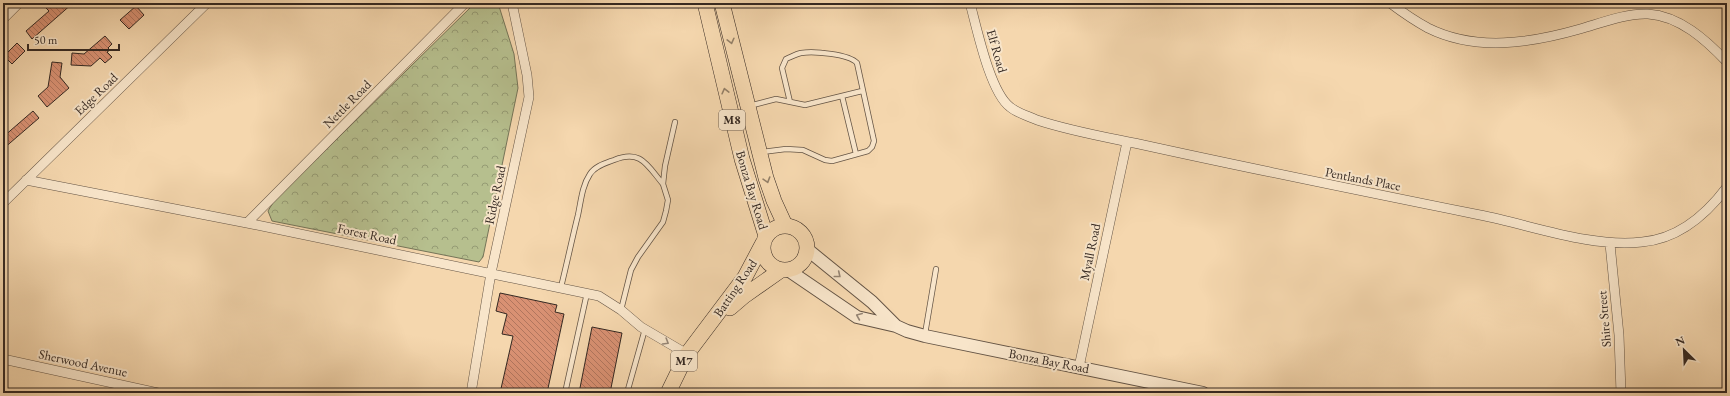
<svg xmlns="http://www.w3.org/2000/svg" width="1730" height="396" font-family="'EB Garamond',serif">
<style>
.park{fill:url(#park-crowns);stroke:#757458}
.building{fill:url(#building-back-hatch);stroke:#342822}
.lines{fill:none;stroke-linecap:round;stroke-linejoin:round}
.service-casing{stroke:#645445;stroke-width:6}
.minor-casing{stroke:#645445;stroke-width:10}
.tertiary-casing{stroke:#645445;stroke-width:14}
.primary-casing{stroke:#342822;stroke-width:16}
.service{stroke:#f8e5ca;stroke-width:4.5}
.minor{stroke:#f8e5ca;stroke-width:9}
.tertiary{stroke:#f8e5ca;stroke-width:12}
.primary{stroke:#f5d7ae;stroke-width:15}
.oneway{stroke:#948068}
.oneway2{stroke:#968676}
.labels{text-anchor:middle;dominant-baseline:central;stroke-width:4;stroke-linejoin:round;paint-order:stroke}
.shield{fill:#f8e5ca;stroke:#6f6154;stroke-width:1}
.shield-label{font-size:12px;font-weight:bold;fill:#342822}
.street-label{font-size:13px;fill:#342822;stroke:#f8e5ca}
</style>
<defs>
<pattern id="park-crowns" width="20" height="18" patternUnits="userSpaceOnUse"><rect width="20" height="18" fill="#b6bf8e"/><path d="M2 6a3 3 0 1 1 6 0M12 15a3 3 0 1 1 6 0" fill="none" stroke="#959b74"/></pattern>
<pattern id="building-back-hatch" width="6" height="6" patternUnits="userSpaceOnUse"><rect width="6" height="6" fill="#d99173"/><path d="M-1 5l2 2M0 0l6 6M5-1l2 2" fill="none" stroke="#b1765e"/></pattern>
</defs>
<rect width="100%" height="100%" fill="#f5d7ae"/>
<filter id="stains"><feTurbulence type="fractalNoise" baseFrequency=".005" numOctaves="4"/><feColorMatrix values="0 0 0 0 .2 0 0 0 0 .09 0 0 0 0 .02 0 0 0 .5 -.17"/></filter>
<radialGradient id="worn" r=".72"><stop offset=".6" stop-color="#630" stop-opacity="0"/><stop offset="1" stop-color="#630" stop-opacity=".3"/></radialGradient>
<path class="park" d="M475 3H498L514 54 518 88 483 257 479 262 272 221 268 211 274 201Z"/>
<path class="building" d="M41 3H73L32 39 26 31 49 11Z
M136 6 144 15 129 29 120 20Z
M105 36 112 44 108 48 110 50 107 52 112 57 105 63 100 58 91 66 71 65 72 53 84 54Z
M17 43 25 51 12 64 4 56Z
M52 62 62 63 60 77 69 88 47 107 38 96 48 87Z
M33 111 39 118 3 149V137Z
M500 293 557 305 555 312 564 314 547 393H500L513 336 502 334 507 314 496 311Z
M592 327 622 333 610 393H579Z"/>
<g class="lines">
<g class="service-casing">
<path id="service" d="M842 96 856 154
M749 106 776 99 805 105 862 91
M762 152 786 149 803 150 825 160 832 161 868 151 872 147 874 141 857 63C849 54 814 51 801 53 796 54 791 57 786 59L782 68 790 102
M561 287C567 263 572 239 578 215 581 201 582 186 590 174 595 166 606 163 614 160 641 149 647 165 663 184
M621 310 631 270 638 257 663 222 666 211 668 200 663 184 665 166 675 122
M925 334 936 269
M565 393 587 293
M627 393 645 329"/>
</g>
<g class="minor-casing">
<path id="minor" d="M970 3C977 29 990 92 1010 107 1017 113 1028 116 1037 120 1070 131 1105 137 1139 144 1252 169 1366 192 1480 215 1531 225 1591 248 1642 242 1678 239 1706 215 1727 187
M1390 3C1402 12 1415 21 1428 28 1476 52 1531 43 1580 29 1601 23 1626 13 1648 14 1680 16 1706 40 1727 62
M3 19 19 3
M26 180 247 223 599 296 621 310 641 327 687 354
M3 203 207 3
M247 223 465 3
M1610 244 1619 335 1621 393
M3 359 158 393
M1079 367 1127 142
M471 393 491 273 529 97 527 75 512 3"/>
</g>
<g class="tertiary-casing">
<path id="tertiary" d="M808 250 872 302 896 326
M788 270 857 317 896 326 907 331 925 336 1203 393"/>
</g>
<g class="primary-casing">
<path id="primary" d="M705 3 742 159 766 236
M722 3 766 178 774 201 785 225
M763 248a22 22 0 1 1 44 0a22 22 0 1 1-44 0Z
M730 308 744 296 781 270
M668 393 687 354 745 277 763 243"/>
</g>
<use href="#service" class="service"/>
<use href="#minor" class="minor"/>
<use href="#tertiary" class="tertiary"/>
<use href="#primary" class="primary"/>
</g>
<defs><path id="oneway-chevron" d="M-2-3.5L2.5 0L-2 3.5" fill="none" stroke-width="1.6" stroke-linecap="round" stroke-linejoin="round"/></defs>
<g class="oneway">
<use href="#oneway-chevron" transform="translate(731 41) rotate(76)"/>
<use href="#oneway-chevron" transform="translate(725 91) rotate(-104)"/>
<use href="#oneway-chevron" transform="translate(767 180) rotate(73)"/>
</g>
<g class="oneway2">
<use href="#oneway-chevron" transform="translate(838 275) rotate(39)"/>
<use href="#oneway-chevron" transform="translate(859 316) rotate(-157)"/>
<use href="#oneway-chevron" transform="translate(666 342) rotate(31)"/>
</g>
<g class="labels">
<g class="shield">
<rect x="719" y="110" width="26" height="20" rx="3"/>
<rect x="671" y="351" width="26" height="20" rx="3"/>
</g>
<g class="shield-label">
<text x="732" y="120">M8</text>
<text x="684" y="361">M7</text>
</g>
<g class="street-label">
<text transform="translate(997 51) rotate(74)">Elf Road</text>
<text transform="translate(96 94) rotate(-44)">Edge Road</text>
<text transform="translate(347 104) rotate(-45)">Nettle Road</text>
<text transform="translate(1363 179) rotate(11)">Pentlands Place</text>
<text transform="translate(752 190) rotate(73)">Bonza Bay Road</text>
<text transform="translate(495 195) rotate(-78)">Ridge Road</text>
<text transform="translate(367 234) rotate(12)">Forest Road</text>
<text transform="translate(1090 252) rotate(-78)">Myall Road</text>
<text transform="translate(735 288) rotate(-56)">Batting Road</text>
<text transform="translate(1604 319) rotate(-95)">Shire Street</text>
<text transform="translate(1049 361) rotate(11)">Bonza Bay Road</text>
<text transform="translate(83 363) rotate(12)">Sherwood Avenue</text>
</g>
</g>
<rect width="1730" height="396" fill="none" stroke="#f5d7ae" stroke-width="16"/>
<rect x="4" y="4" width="1722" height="388" fill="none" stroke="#342822" stroke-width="2"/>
<rect x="8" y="8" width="1714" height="380" fill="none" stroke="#342822"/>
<g transform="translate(1684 350) rotate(336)" stroke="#f8e5ca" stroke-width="3" paint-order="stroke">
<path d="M0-3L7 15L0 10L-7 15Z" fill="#342822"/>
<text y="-6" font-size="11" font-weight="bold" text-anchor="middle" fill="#342822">N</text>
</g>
<path d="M28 44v6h91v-6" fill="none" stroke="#342822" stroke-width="2"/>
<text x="34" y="44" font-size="12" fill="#342822" stroke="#f8e5ca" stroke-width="3" paint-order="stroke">50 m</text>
<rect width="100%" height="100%" filter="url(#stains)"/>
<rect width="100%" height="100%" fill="url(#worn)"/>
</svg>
